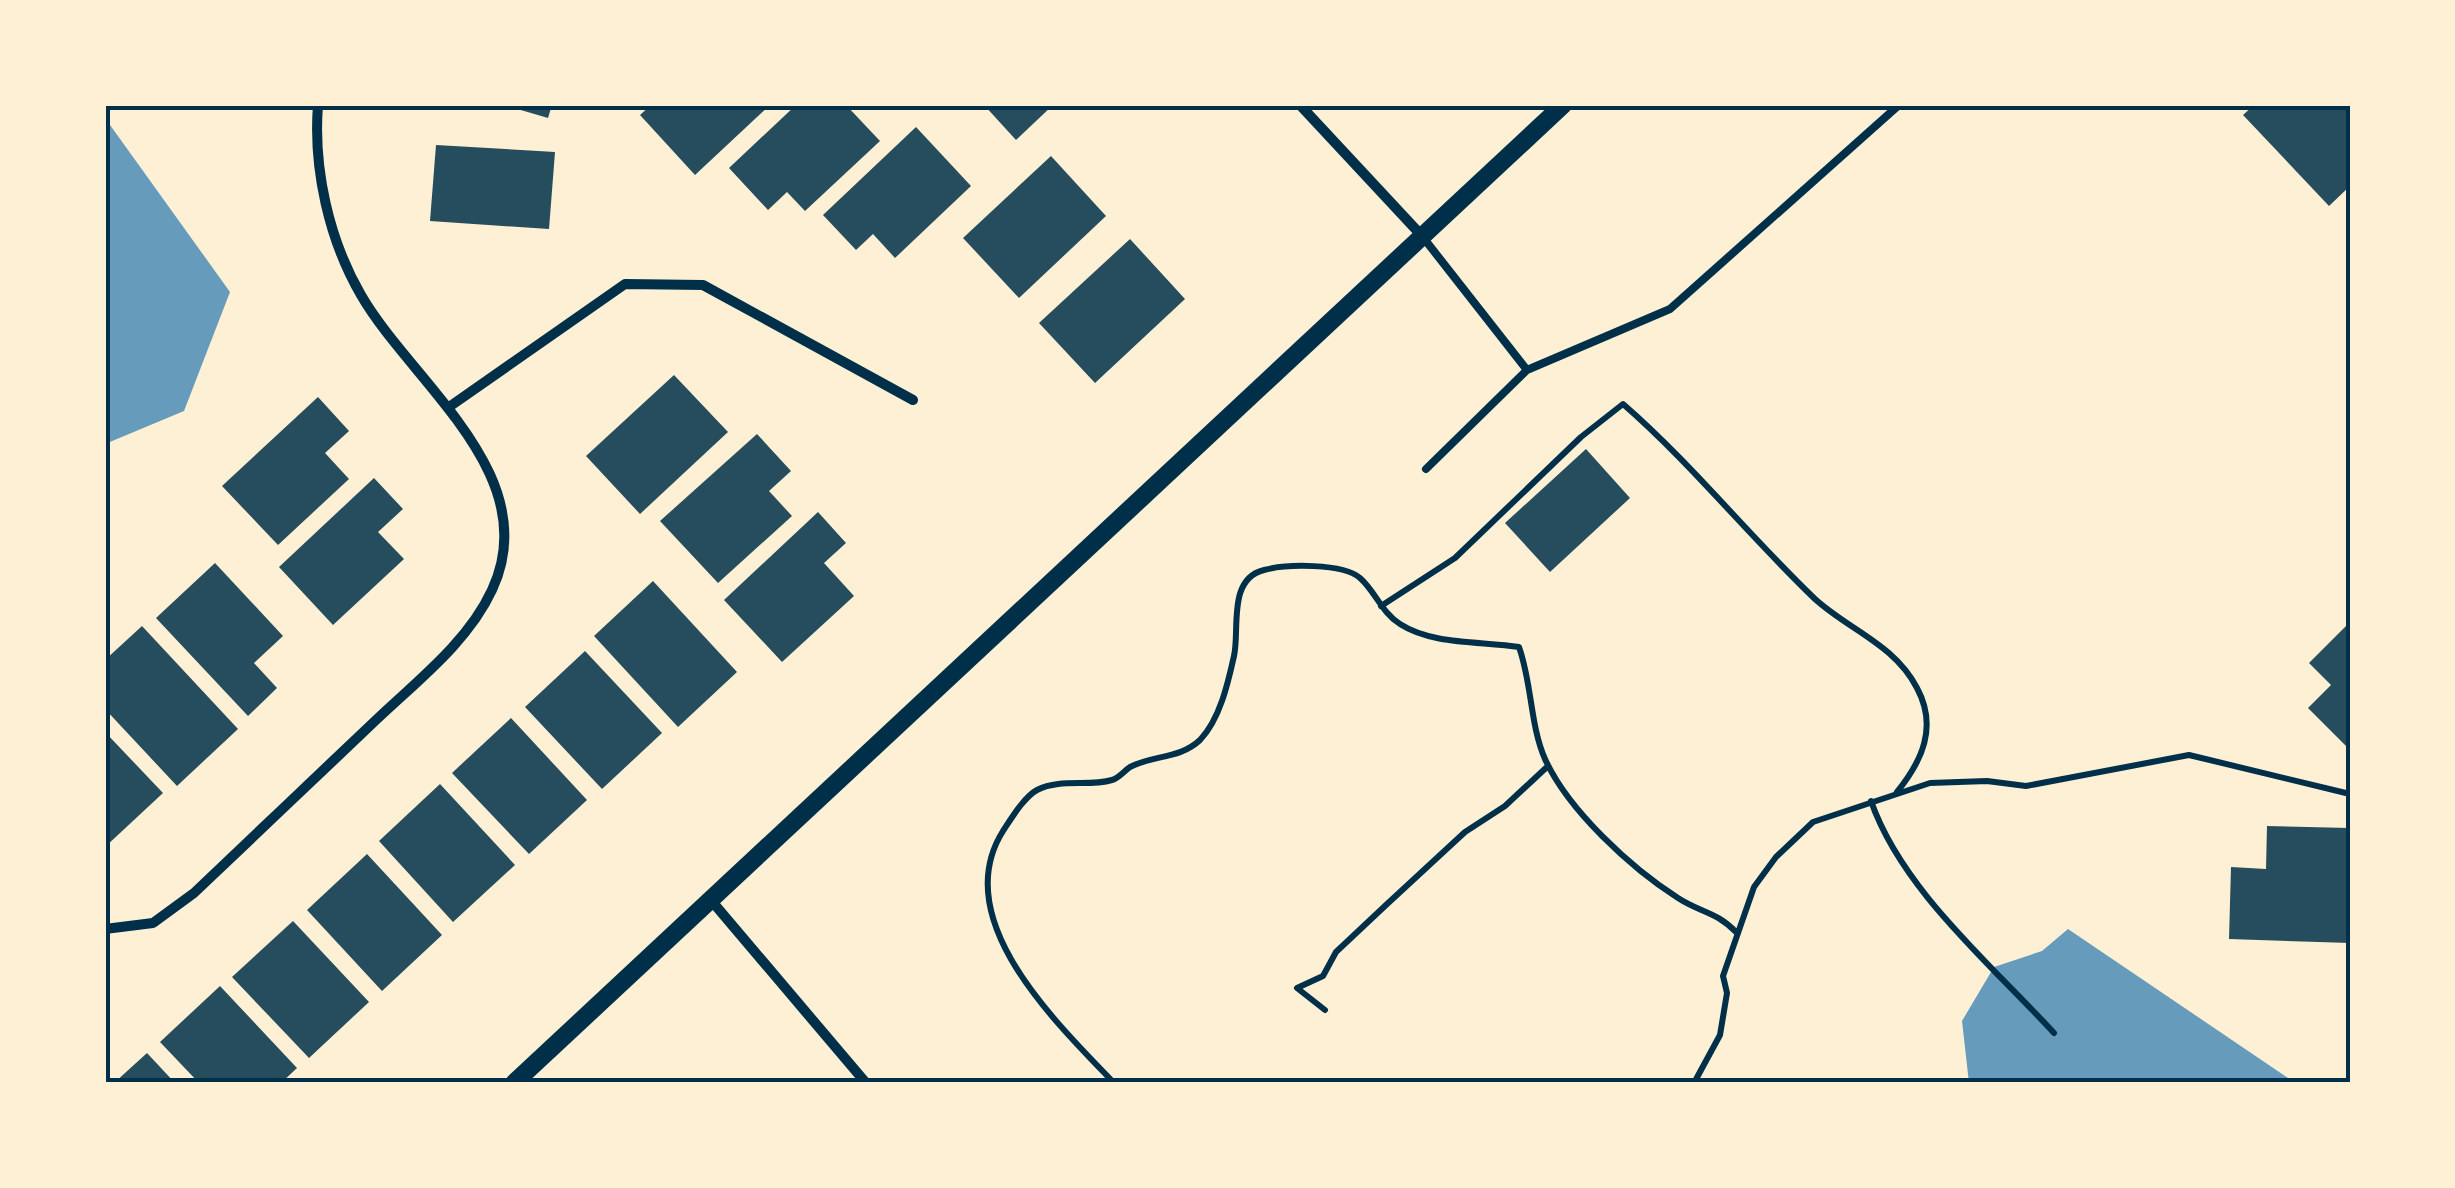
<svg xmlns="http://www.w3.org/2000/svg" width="2455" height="1188" font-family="'Noto Serif',serif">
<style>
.water{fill:#669bbc}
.building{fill:#264d5e}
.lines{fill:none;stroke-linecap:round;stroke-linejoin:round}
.path{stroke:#003049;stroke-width:6}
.service{stroke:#003049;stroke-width:8}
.minor{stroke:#003049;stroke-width:10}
.tertiary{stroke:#003049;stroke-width:18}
.neatline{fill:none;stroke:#003049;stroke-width:4}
</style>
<rect width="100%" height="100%" fill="#fdf0d5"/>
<path class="water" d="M105 118 230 292 184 411 105 444Z
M2068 929 2291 1080 2294 1083H1969L1962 1021 1994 967 2042 951Z"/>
<path class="building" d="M504 105H552L548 118Z
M651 105H770L695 175 640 115Z
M796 105H846L880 141 805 211 787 192 768 210 729 168Z
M984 105H1053L1016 140Z
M2254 105H2350V186L2329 206 2243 115Z
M916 127 971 186 895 258 873 234 856 250 823 215Z
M436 145 555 152 549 229 430 221Z
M1051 156 1106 216 1019 298 963 238Z
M1130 239 1185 299 1095 383 1039 323Z
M674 375 728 432 640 514 586 456Z
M318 397 349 431 325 453 349 479 278 545 222 486Z
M757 434 791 471 769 491 792 516 718 583 660 521Z
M1586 449 1630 498 1550 572 1505 523Z
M374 478 403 509 378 532 404 559 333 625 279 567Z
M818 512 846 543 824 563 854 596 782 662 724 600Z
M215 563 283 636 254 663 277 688 248 716 156 618Z
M653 581 737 672 678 727 594 636Z
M2350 622V750L2308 708 2331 685 2309 663Z
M142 626 238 729 177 786 105 709V660Z
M585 651 662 733 602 789 525 707Z
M511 718 587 800 529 854 452 773Z
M105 732 163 793 105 847Z
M440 784 515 865 453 922 379 841Z
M2267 826 2350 828V943L2229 939 2231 867 2266 869Z
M367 854 442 935 382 991 307 910Z
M293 921 369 1002 309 1058 232 977Z
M220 986 297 1068 281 1083H199L160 1042Z
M147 1053 175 1083H114Z"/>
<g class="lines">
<path class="path" d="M1381 606 1455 558 1581 437 1623 404C1691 463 1749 536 1815 599 1849 630 1894 644 1917 688 1938 727 1922 761 1897 792
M1871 801C1902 890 1991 964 2054 1033
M1325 1010 1297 988 1323 976 1336 952 1386 905 1465 832 1505 806 1548 766
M1114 1083C1058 1024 947 920 1003 831 1011 819 1024 797 1037 790 1061 778 1088 787 1112 780 1119 778 1124 771 1130 767 1153 755 1180 759 1200 740 1220 719 1228 683 1234 656 1240 630 1227 579 1264 570 1286 564 1343 563 1360 578 1375 591 1382 613 1400 624 1432 645 1482 641 1519 647 1532 683 1530 725 1545 759 1568 810 1631 868 1678 898 1701 913 1716 911 1737 933
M1694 1083 1720 1035 1727 993 1723 976 1754 887 1776 857 1813 822 1930 783 1987 781 2026 786 2189 755 2350 794"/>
<path class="service" d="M1422 236 1527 370 1670 309 1899 105
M1426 469 1527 370"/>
<path class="minor" d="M1300 105 1422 236
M449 407 625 284 703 285 913 400
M710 899 866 1083
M105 929 153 923 194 893C255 835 315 778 376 720 417 681 468 642 492 590 546 475 411 382 361 295 329 240 313 169 318 105"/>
<path class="tertiary" d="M514 1083 1563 105"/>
</g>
<rect width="2455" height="1188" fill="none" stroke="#fdf0d5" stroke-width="215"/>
<rect x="108" y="108" width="2240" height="972" class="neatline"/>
</svg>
